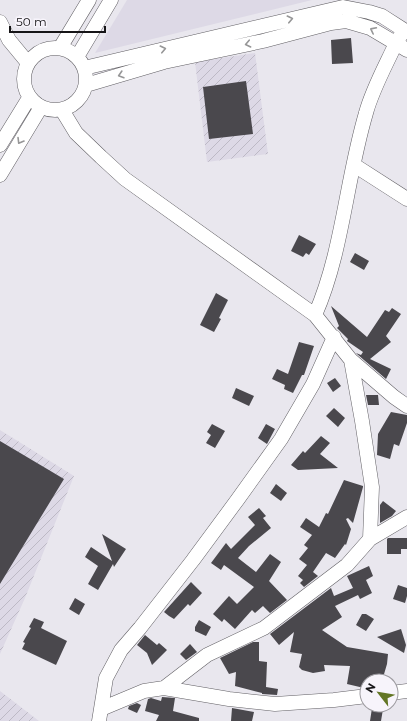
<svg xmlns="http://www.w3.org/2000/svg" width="407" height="721" font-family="Montserrat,sans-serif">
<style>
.built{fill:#ddd9e6}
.industrial{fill:url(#industrial-furrows)}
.building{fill:#4a484d}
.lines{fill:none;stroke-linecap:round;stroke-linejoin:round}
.street-casing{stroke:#626065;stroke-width:15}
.street{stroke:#fff;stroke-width:14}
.oneway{stroke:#969697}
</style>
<defs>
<pattern id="industrial-furrows" width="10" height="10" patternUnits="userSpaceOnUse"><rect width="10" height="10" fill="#ddd9e6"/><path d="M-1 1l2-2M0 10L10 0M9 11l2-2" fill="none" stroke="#bdb9c5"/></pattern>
</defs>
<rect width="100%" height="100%" fill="#e9e7ee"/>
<path class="built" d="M127 0H312L95 53Z"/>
<path class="industrial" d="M255 53 268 154 207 162 195 62Z
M0 430 74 476 25 598 0 654Z
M0 691 39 721H0Z"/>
<path class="building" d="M351 38 353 63 332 64 331 40Z
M246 81 253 134 209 139 203 87Z
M299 235 316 244 309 255 306 253 303 257 291 251Z
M355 253 369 261 364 270 350 262Z
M216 293 228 300 219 318 221 319 214 332 200 325Z
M331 306 367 337 385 310 389 312 392 308 401 314 386 336 391 342 370 359 391 369 386 379 357 354 356 353 361 355 363 352 347 341 348 339 337 328 339 326Z
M299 342 314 346 304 375H302L293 393 284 389 285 385 272 379 277 369 288 374Z
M335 378 341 386 333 392 327 383Z
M236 388 254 396 249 406 232 398Z
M366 395H378L379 405H368Z
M334 408 345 418 338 427 326 416Z
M391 412 407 415V423L399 446 394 444 390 459 377 455 378 434Z
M212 424 225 431 215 448 206 443 211 435 207 432Z
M266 424 275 429 267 444 258 438Z
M321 436 330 443 320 454 338 468 298 470 291 465 303 451 305 453Z
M0 441 64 479 0 584Z
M344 480 363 486V487L353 523 348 518 346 519 351 529 346 545 345 544 335 558 326 553 313 572 318 576 304 587 300 583 303 580 298 576 307 565 299 559 308 548 304 545 312 535 300 527 306 518 319 527 326 513 328 514Z
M276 484 287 493 281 501 270 493Z
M383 501 396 511 392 516 380 523V505Z
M259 508 266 516 263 518 271 528 249 546 238 558 256 572 270 554 281 562 269 581 287 600 270 613 263 606 255 613 252 610 235 629 224 619 222 622 213 614 229 596 237 604 254 587 224 565 221 570 211 563 226 543 231 549 255 525 248 517Z
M102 534 126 549 114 567 113 564 98 590 88 584 98 566 85 557 91 547 112 561Z
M388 538H407V549H401V554H387V539Z
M369 566 373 576 366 580 372 593 360 599 358 595 335 606 342 617 322 630 347 647 388 654 387 664 382 681H366L364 688 347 684 350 666 324 665 325 671 313 673 302 670 299 667 302 654 290 652 294 632 279 645 270 634 331 588 334 596 353 588 347 576Z
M191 582 202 593 190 606 188 604 174 619 169 616 164 612Z
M398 585 407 588V596L405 603 393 599Z
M75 598 85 604 79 615 69 609Z
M362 614H366L374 619 366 631 356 625Z
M34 618 44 622 41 628 67 641 56 665 22 649 25 643 23 642 31 628 29 627Z
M199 620 211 627 206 636 195 631V627Z
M401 629 406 645 404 653 377 637Z
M145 635 157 645 159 643 167 650 152 665 147 653 137 645Z
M253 642H259V661L267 662 266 687 278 689 277 695 262 694V693L235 686 236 672 229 674 220 658Z
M190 644 197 652 186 660 180 654Z
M162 697 175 698 173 711 199 718V721H156L159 715 145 711 148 699 151 698 161 701Z
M137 703 141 705 137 713 128 709 129 706Z
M232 708 254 712 252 721H231Z
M372 708 383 709 381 721H370Z"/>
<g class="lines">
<g class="street-casing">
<path id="street" d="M0 22 9 40 28 63
M24 79a31 31 0 1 1 62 0a31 31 0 1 1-62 0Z
M60 48 89 0
M77 57 111 0
M84 68 343 7 369 12 382 16 407 32
M86 85 164 62 263 41 331 23 346 21 370 28 407 50
M62 110 76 133 101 157 125 179 315 315 351 360 394 397 407 406
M0 145 29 98
M354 165 407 199
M0 175 41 107
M315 315C343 251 346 180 366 113 372 90 386 65 396 43L401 35
M370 539 407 517
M164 688 207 655 264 628 347 565 370 539 372 487 362 421 351 360
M391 693 407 691
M101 709 144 691 164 688 229 699 275 704 334 700 367 696
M99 721 106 678 121 650 140 628 193 560 238 499 281 439 313 384 334 337"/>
</g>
<use href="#street" class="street"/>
</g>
<defs><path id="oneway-chevron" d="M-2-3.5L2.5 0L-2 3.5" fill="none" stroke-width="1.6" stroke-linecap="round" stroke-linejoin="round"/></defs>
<g class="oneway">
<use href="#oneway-chevron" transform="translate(290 19) rotate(-13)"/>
<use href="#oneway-chevron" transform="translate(373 30) rotate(-153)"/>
<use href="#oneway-chevron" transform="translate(248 44) rotate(168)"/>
<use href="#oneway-chevron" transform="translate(163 49) rotate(-13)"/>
<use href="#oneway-chevron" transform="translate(121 75) rotate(163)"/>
<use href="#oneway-chevron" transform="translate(20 141) rotate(121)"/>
</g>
<g transform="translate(379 693) rotate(301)"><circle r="19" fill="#f7f4fb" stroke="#9d9ba0"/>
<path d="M0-3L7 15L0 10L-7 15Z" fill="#637625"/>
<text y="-6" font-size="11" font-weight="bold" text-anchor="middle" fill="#161517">N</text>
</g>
<path d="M10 26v6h95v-6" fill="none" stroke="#161517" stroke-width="2"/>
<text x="16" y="26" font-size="12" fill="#161517" stroke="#f7f4fb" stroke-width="3" paint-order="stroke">50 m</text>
</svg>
